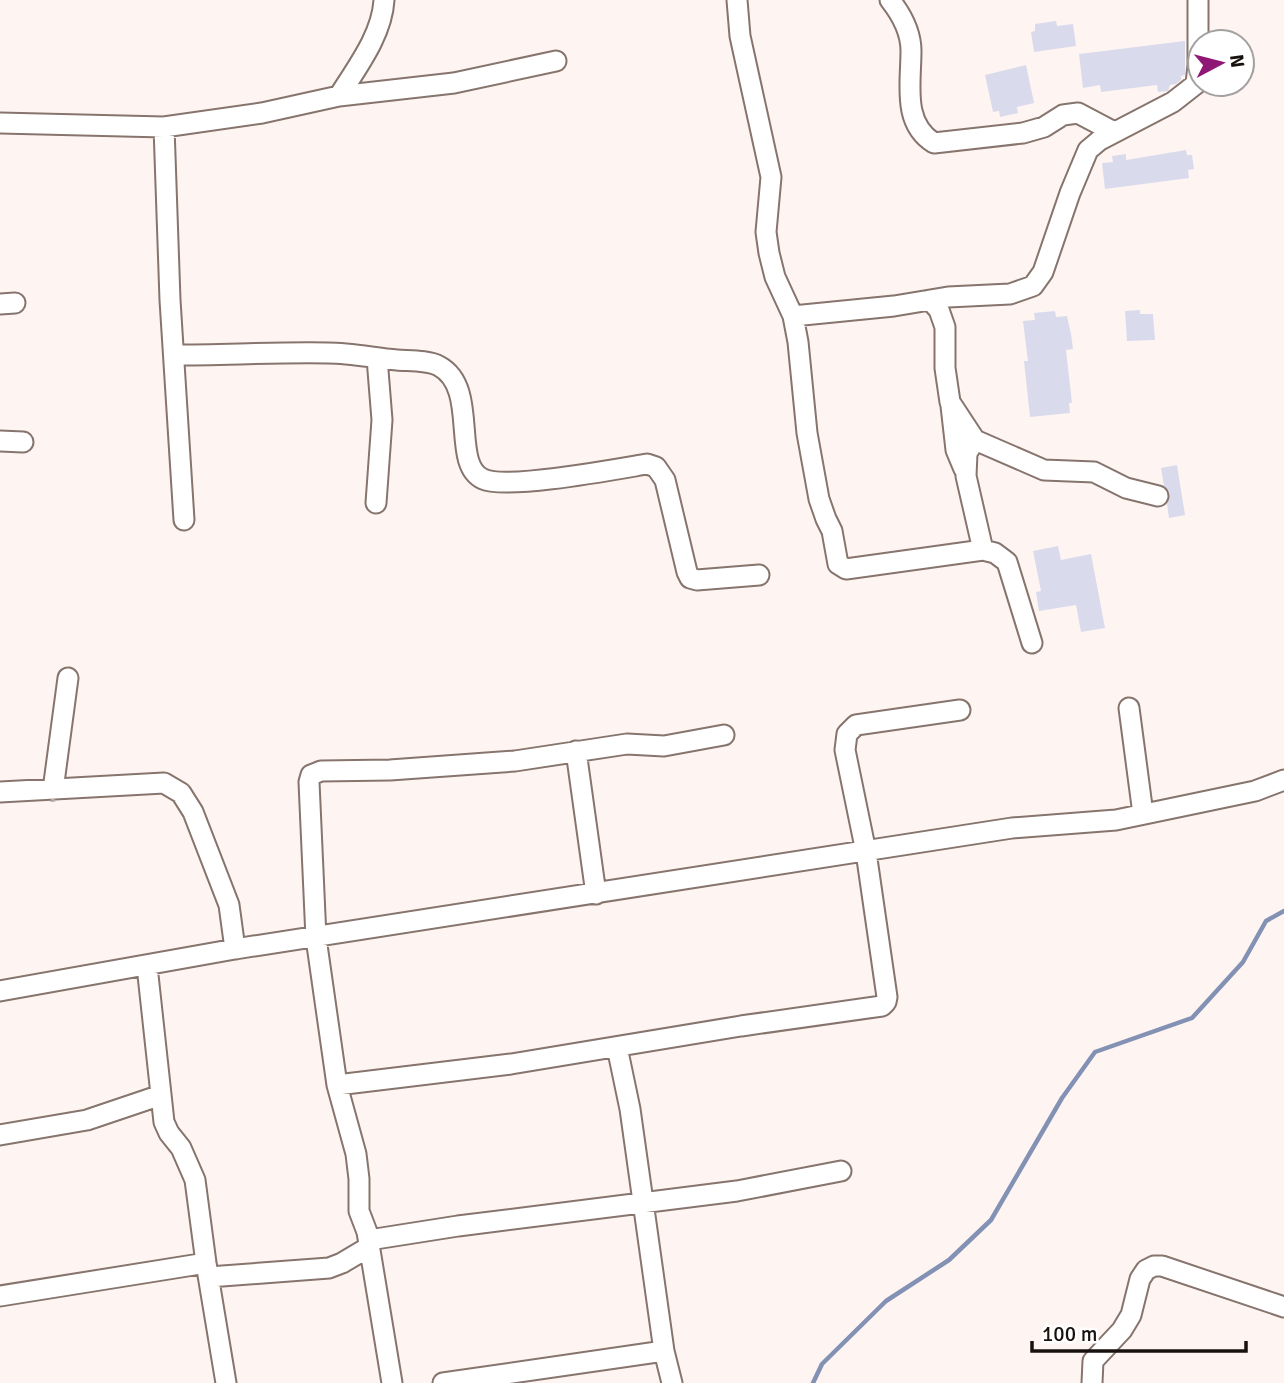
<svg xmlns="http://www.w3.org/2000/svg" width="1284" height="1383" font-family="Signika,sans-serif">
<style>
.lines{fill:none;stroke-linecap:round;stroke-linejoin:round}
.stream{stroke:#8392b4;stroke-width:4.5}
.building{fill:#dadaed}
.minor-casing{stroke:#86746d;stroke-width:23}
.minor{stroke:#fff;stroke-width:19}
</style>
<rect width="100%" height="100%" fill="#fef5f2"/>
<g class="lines">
<path class="stream" d="M813 1383 822 1364 886 1301 949 1260 991 1220 1062 1098 1095 1052 1192 1018 1243 962 1266 921 1284 911"/>
</g>
<path class="building" d="M1056 21 1057 26 1073 24 1076 46 1034 52 1031 32 1035 31V24Z
M1185 41V75L1181 76V80L1176 84 1170 85 1168 91 1158 92 1157 85 1101 92 1100 85 1083 88 1079 54Z
M1026 65 1034 103 1017 107 1018 113 1000 117 999 111 993 112 985 75Z
M1186 150 1187 155H1192L1194 169 1188 170 1189 178 1105 189 1102 163 1113 162 1112 156 1126 154V160Z
M1140 310V314H1153L1155 340 1127 341 1125 311Z
M1055 311 1056 317 1067 316 1071 334 1073 349 1066 350 1072 403H1069L1070 413 1030 417 1024 361H1028L1023 321 1035 320 1034 313Z
M1177 465 1185 515 1169 518 1167 504 1170 493 1164 486 1161 468Z
M1058 546 1061 560 1091 554 1105 628 1081 632 1076 605 1039 611 1036 592 1041 591 1033 551Z"/>
<g class="lines">
<g class="minor-casing">
<path id="minor" d="M737 0 740 36 771 177 766 232 769 253 775 277 793 316 798 342 807 433 819 499 826 519 832 531 838 564 846 569 983 550
M890 0C901 14 911 33 911 51 911 84 902 123 934 143L1023 133 1044 127 1063 115 1078 113 1114 132
M339 96C357 67 382 35 384 0
M0 123 164 127 262 113 339 96 454 83 556 61
M164 127 170 300 184 520
M930 300 939 310 945 327V368L950 402 975 440 1044 470 1094 472 1126 488 1158 496
M0 304 15 303
M793 316 894 306 948 297 1010 294 1033 286 1043 272 1070 193 1088 150 1100 140 1173 102 1196 84 1198 65V0
M174 355C225 355 277 352 328 353 351 353 374 358 397 360 409 361 428 360 439 366 480 388 450 464 483 479 506 490 617 469 647 464L656 467 665 480 687 572 690 578 697 580 759 575
M951 406 956 450 964 469
M975 440 967 453 966 476 983 550 995 553 1007 562 1032 643
M0 441 23 442
M376 503 382 420 377 358
M1129 708 1143 814
M576 751 596 894
M53 790 68 678
M0 792 164 783 181 793 193 812 229 905 235 949
M147 966 164 1122 169 1133 181 1148 195 1180 206 1263 226 1383
M0 991 235 949 1012 828 1116 820 1255 791 1284 780
M617 1047 630 1109 664 1351 672 1383
M337 1085 511 1064 741 1026 882 1006 886 1002 887 997 866 852 845 750 847 734 856 725 960 710
M0 1135 87 1120 161 1095
M369 1240 458 1226 737 1191 841 1171
M209 1277 329 1268 342 1263 369 1247
M0 1296 206 1263
M392 1383 367 1232 359 1211V1179L356 1154 337 1085 316 938 309 782 311 775 321 771 390 770 515 761 627 744 664 746 724 735
M443 1383 664 1351
M1092 1383 1093 1361 1122 1330 1131 1315 1140 1279 1146 1270 1154 1266H1162L1284 1307"/>
</g>
<use href="#minor" class="minor"/>
</g>
<g transform="translate(1221 63) rotate(83)"><circle r="33" fill="#ffffff" stroke="#a3a09f" stroke-width="2"/>
<path d="M0-5L12 26L0 18L-12 26Z" fill="#8f1877"/>
<text y="-10" font-size="19" font-weight="bold" text-anchor="middle" fill="#18120f">N</text>
</g>
<path d="M1032 1341v10h214v-10" fill="none" stroke="#18120f" stroke-width="3.5"/>
<text x="1042" y="1341" font-size="21" fill="#18120f" stroke="#ffffff" stroke-width="5" paint-order="stroke">100 m</text>
</svg>
